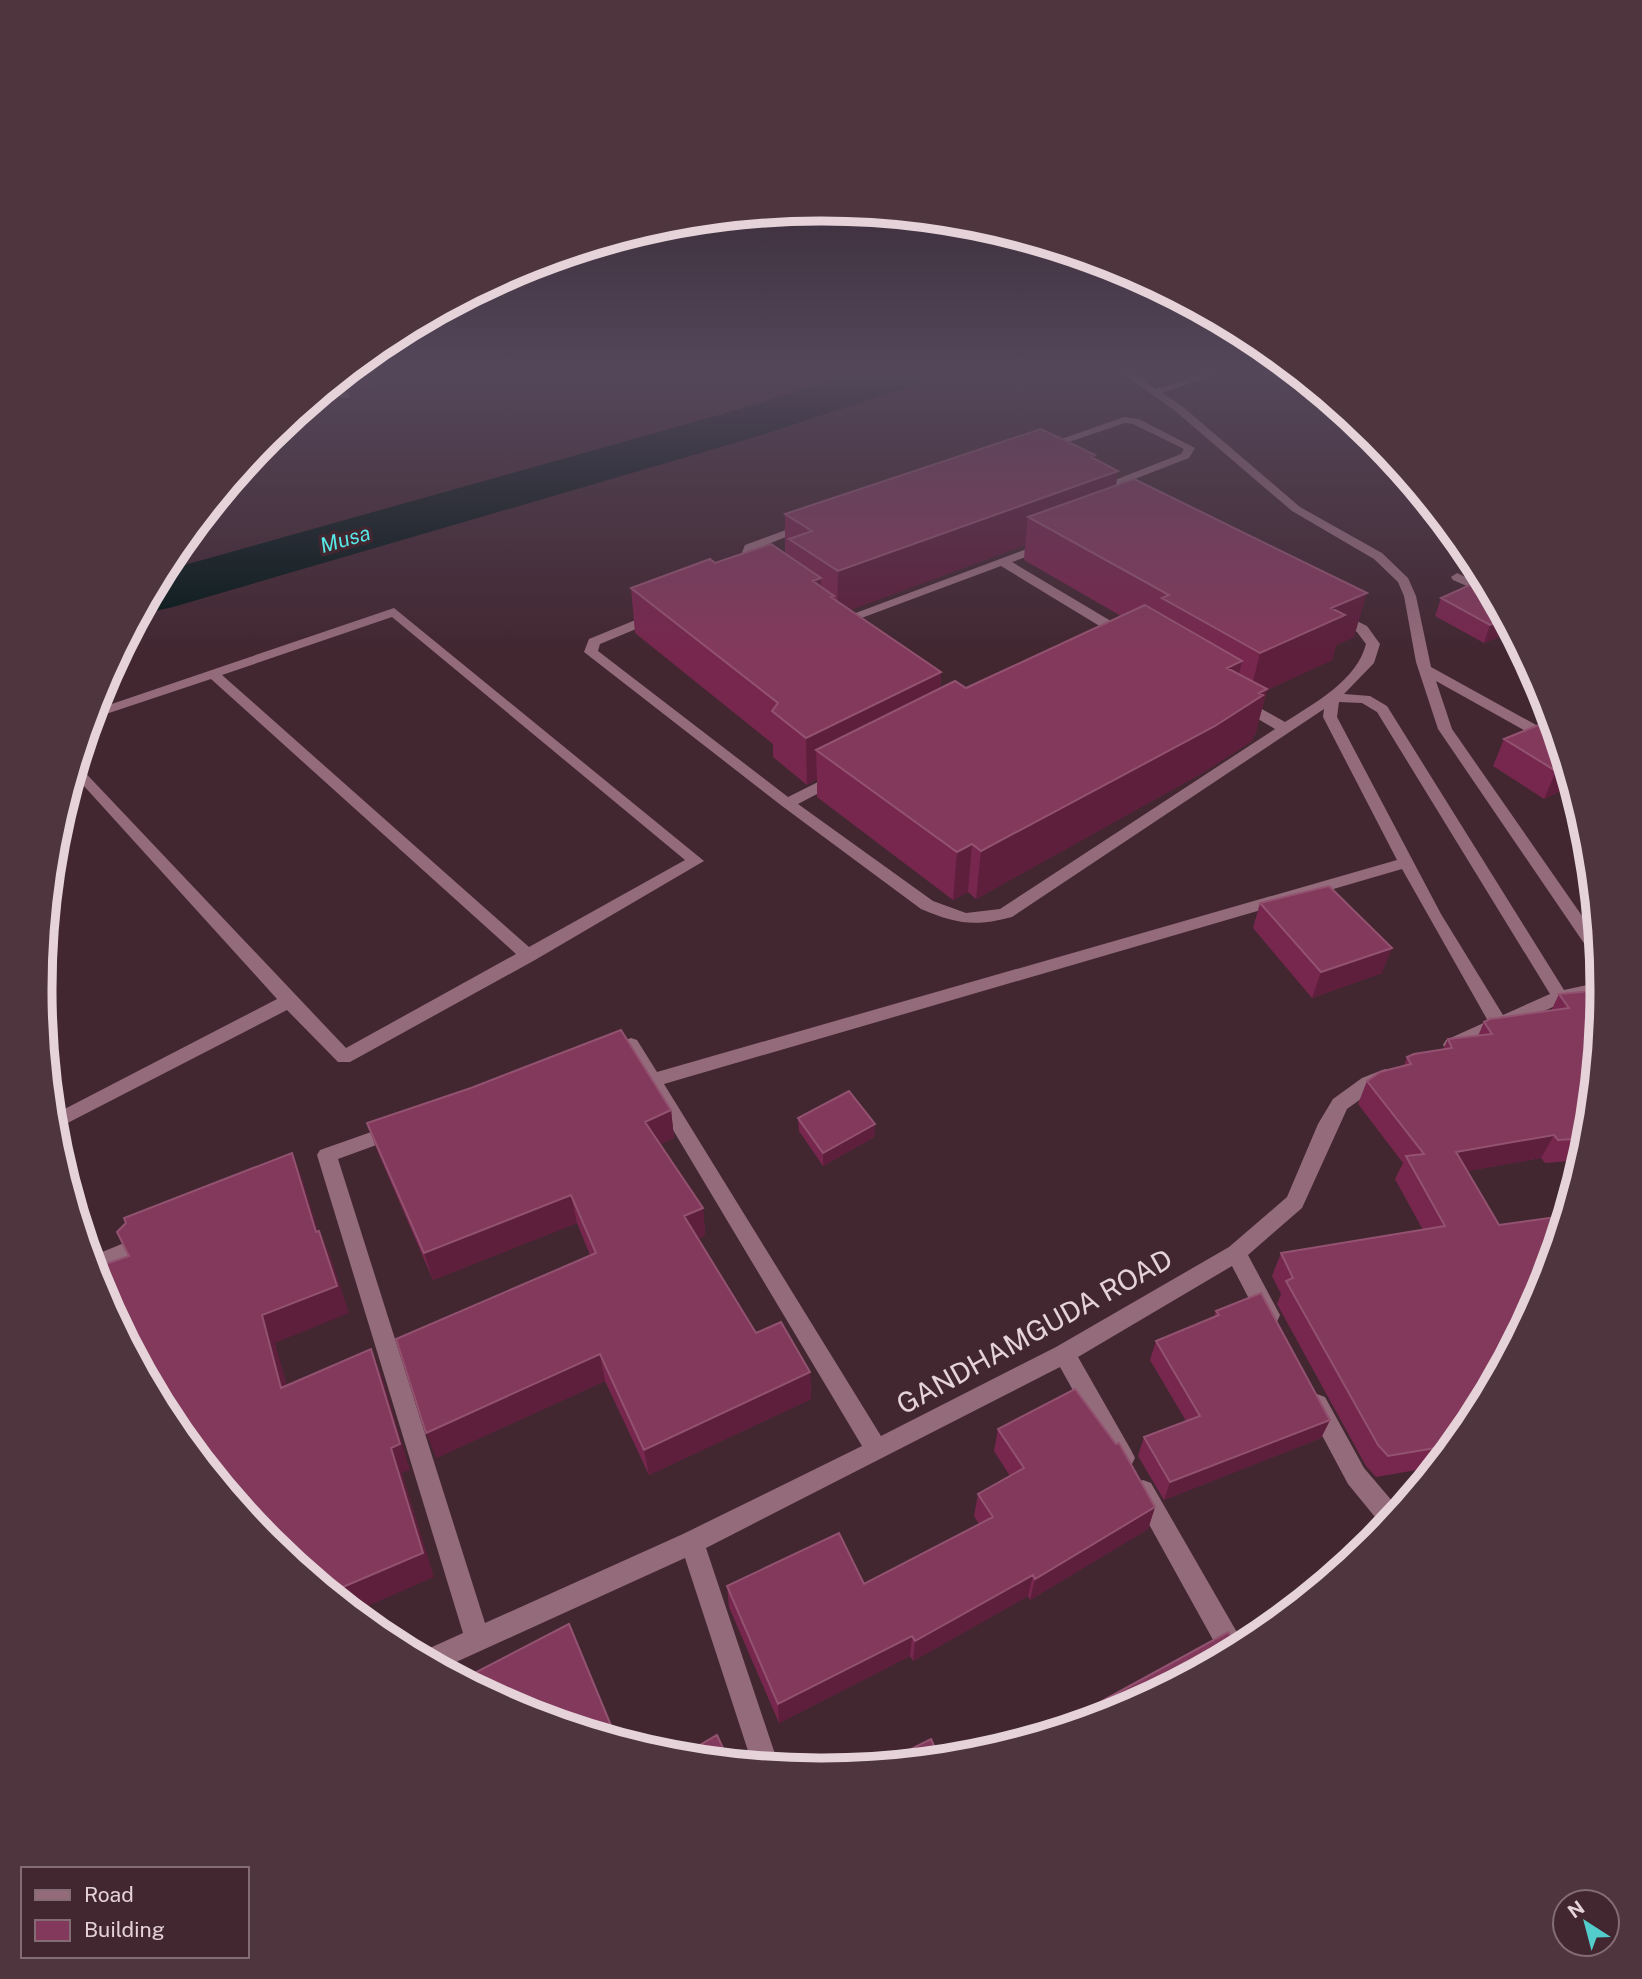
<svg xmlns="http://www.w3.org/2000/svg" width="1642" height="1979" font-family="'Public Sans',sans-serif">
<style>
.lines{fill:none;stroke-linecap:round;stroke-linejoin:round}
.river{fill:#071919;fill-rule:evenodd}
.minor{fill:#946b7a;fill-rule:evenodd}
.wall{fill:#77274e;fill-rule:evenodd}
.shaded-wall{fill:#5d1f3c}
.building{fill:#83395c;stroke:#925270;stroke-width:2}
.labels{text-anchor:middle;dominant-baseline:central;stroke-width:7;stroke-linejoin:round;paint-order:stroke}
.far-water-label{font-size:21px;font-style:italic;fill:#56e8e6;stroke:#422731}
.near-street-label{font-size:28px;fill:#e5d3d9;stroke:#422731}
.rim{fill:none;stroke:#e5d3d9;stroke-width:9}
</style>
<rect width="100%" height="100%" fill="#422731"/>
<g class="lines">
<path class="river" d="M852 374H925L918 384 755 437 173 607 151 612 143 610 163 571 719 415Z"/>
<path class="minor" d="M1123 374H1135L1156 389 1202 374H1217L1162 393 1182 406 1300 507 1382 553 1408 578 1416 596 1431 667 1556 736 1557 743H1547L1436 681 1452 729 1596 936 1598 957 1592 955 1438 729 1416 662 1404 596 1398 582 1374 559 1292 511 1174 410Z
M336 383 349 394V398H341L330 387Z
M1124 417 1139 419 1195 448 1189 458 1096 494 1090 491 1092 489 1181 454 1184 449 1133 424 1125 423 1045 450 1036 448Z
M802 524 812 526 754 550 753 554 766 568 764 571H756L741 555 745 545Z
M1045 542 1051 546 1049 549 1012 562 1131 633V639H1121L1001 566 840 626 835 627 829 623Z
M1457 573 1487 587 1492 597 1453 580 1451 577Z
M394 608 704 861 535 960 350 1062H338L287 1010 54 1130 53 1115 277 999 74 775 77 764 346 1048 516 954 211 679 91 719 94 710ZM392 617 685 860 529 947 222 675Z
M655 612 661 616 660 619 600 644 598 651 788 797 832 775H842L844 778 842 781 798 804 933 901 966 913 1000 909 1275 729 1236 706V700H1246L1285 722C1315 703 1357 680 1366 644L1357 632 1330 616 1336 612 1341 613 1367 626 1380 644 1374 663 1344 694 1370 696 1387 706 1564 990 1601 982V994L1564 1002 1458 1050H1446L1443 1045 1446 1040 1488 1021 1402 869 664 1084 881 1436 1056 1347 1229 1247 1287 1197 1318 1124 1333 1099 1362 1078 1385 1069 1392 1071 1394 1076 1392 1081 1376 1088 1347 1109 1302 1208 1248 1255 1280 1315 1277 1322 1269 1324 1261 1322 1232 1266 1078 1357 1131 1450 1135 1458 1131 1466 1123 1469 1115 1466 1060 1367 706 1548 779 1766 752 1763 685 1558 443 1668 419 1656 421 1652 463 1633 317 1155 320 1150 394 1124 401 1126 404 1131 401 1136 338 1159 485 1623 683 1534 862 1446 627 1053 608 1060 602 1058 599 1053 602 1048 631 1038 637 1040 657 1072 1397 860 1323 717 1324 709 1012 917C974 927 957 924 921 909L782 806 584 652 589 639ZM1339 702 1362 703 1377 712 1550 994 1503 1015 1441 914 1337 717Z
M129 1241 136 1244 139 1250 136 1256 95 1273 90 1257Z
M1317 1394 1325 1397 1364 1468 1399 1509 1384 1528 1348 1484 1309 1411 1306 1404 1309 1397Z
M1143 1480 1151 1483 1242 1641 1244 1645 1222 1656 1135 1499 1131 1491 1135 1483Z"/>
</g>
<path class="wall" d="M346 374H378L380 383 349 390 336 382Z
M1095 455V459L1116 485 1354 637 1336 645 1332 660 1267 690 1255 735 1253 736 1252 741 1204 772 976 899 968 892 953 900 817 797V779L807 785 773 757V744L635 633 631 588 715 563 785 554V514ZM1025 545 1024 560 1121 616 966 688 940 689 941 672 850 610Z
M1483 579 1511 632 1484 643 1435 616 1441 598Z
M1551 720 1571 786 1544 799 1493 766 1504 739Z
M1260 903 1382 973 1312 998 1253 928Z
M1602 990 1587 1142 1581 1160 1545 1163 1541 1158 1467 1171 1470 1424 1434 1467 1376 1477 1366 1466 1277 1304 1281 1294 1272 1276 1281 1253 1423 1230 1395 1179 1403 1163 1358 1104 1367 1081 1404 1066 1407 1057 1443 1049 1448 1039 1478 1036 1484 1022 1551 1011 1559 994Z
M671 1110 674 1138 660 1144 703 1208 705 1235 698 1239 756 1333 810 1372 811 1399 649 1475 605 1381 436 1458 590 1255 577 1223 433 1280 377 1150 367 1123Z
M798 1118 875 1124 874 1137 823 1166 799 1131Z
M1216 1311 1330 1420 1321 1438 1164 1500 1138 1456 1144 1437 1186 1421 1150 1360 1156 1341 1214 1317Z
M998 1429 1155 1507 1148 1529 1030 1600 1028 1596 913 1661 910 1656 779 1723 729 1607 727 1586 864 1584 979 1524 974 1516 978 1494 1010 1476 994 1451Z
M1232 1638 1119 1711 1088 1721 1093 1706Z"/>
<path class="shaded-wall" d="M365 374H378L380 383 349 390 346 379Z
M336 390 338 402 303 409 324 393Z
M1095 455 1092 481 1118 471 1112 513 1028 517 1025 545 837 615 838 571Z
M821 578V622L813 581Z
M1367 593 1354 637 1336 645 1332 660 1267 690 1255 735 1253 736 1252 741 1204 772 976 899 981 851 1249 698 1260 653 1331 608Z
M1504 619 1511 632 1484 643 1490 625Z
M1242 661 1232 706 1227 668Z
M941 672 938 717 816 750 817 779 807 785 806 738Z
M1565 767 1571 786 1544 799 1556 771Z
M972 844 968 892 953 900 957 852Z
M1392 948 1382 973 1312 998 1321 972Z
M671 1110 674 1138 649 1149 645 1122Z
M875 1124 874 1137 823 1166V1153Z
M1554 1135 1541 1158 1445 1175 1456 1152Z
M292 1153 303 1181 327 1260 316 1232Z
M571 1195 577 1223 433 1280 424 1253Z
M703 1208 705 1235 687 1244 684 1216Z
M319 1231 331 1258 349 1313 275 1343 295 1414 281 1388 262 1315Z
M371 1349 382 1376 410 1470 402 1473 434 1577 354 1612 331 1592 391 1448Z
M600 1354 605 1381 436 1458 426 1433Z
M810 1372 811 1399 649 1475 644 1450Z
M1330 1420 1321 1438 1164 1500 1170 1482Z
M1155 1507 1148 1529 1030 1600 1035 1579Z
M1033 1575 1028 1596 913 1661 915 1641Z
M912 1636 910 1656 779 1723 778 1704Z"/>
<path class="building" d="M346 374H365L346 379 343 377Z
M332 385 336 390 324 393Z
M1041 429 1095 455 1091 457 1118 471 838 571 789 539 812 531 785 514Z
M1134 479 1367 593 1331 608 1345 615 1260 653 1162 598 1169 595 1028 517Z
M771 544 821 578 813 581 834 596 831 597 941 672 806 738 772 711 778 703 631 588 710 559 715 563Z
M1483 579 1504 619 1490 625 1441 598Z
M1145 605 1242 661 1227 668 1267 689 1259 693 1263 695 1215 726 981 851 972 844 957 852 816 750 955 681 966 688Z
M1551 720 1565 767 1556 771 1504 739Z
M1329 886 1392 948 1321 972 1260 903Z
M1602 990 1587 1138 1558 1140 1554 1135 1456 1152 1499 1225 1564 1216 1542 1289 1470 1424 1453 1445 1388 1456 1378 1445 1286 1281 1293 1278 1281 1253 1445 1226 1406 1156 1424 1154 1367 1081 1380 1072 1411 1064 1407 1057 1414 1054 1452 1048 1448 1039 1492 1034 1484 1022 1490 1019 1569 1008 1559 994Z
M621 1030 671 1110 645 1122 703 1208 684 1216 756 1333 781 1322 810 1372 644 1450 600 1354 426 1433 396 1339 596 1253 571 1195 424 1253 367 1123 471 1088Z
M849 1091 875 1124 823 1153 798 1118Z
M292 1153 316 1232 319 1231 337 1286 262 1315 281 1388 371 1349 400 1444 391 1448 423 1553 331 1592 269 1541 172 1423 100 1288 94 1268 129 1256 117 1232 126 1223 124 1218Z
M1261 1293 1330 1420 1170 1482 1144 1437 1200 1416 1156 1341 1219 1315 1216 1311Z
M1075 1389 1116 1444 1119 1443 1155 1507 1035 1579 1033 1575 915 1641 912 1636 778 1704 727 1586 839 1533 864 1584 993 1517 978 1494 1024 1468 998 1429Z
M569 1624 617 1740 522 1711 463 1679Z
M1228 1632 1232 1638 1236 1636 1242 1645 1119 1711 1099 1717 1093 1706Z
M717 1735 729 1761 681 1756Z
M931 1739 940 1759 879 1765Z"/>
<linearGradient id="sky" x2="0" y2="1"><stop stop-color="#24151b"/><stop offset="0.57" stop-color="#54475a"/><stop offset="1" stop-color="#54475a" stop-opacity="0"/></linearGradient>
<rect width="1642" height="651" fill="url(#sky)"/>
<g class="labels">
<g class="far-water-label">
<text transform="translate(345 539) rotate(-16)">Musa</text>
</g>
<g class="near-street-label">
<text transform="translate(1034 1331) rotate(-29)">GANDHAMGUDA ROAD</text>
</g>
</g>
<path d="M0 0H1642V1979H0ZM820 221H822A768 768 0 0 1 1590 989V990A768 768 0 0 1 822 1758H820A768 768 0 0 1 52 990V989A768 768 0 0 1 820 221Z" fill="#4f353e" fill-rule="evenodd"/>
<path class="rim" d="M820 221H822A768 768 0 0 1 1590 989V990A768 768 0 0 1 822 1758H820A768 768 0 0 1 52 990V989A768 768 0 0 1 820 221Z"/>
<rect x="21" y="1867" width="228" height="91" fill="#422731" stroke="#836c74" stroke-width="2"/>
<rect x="35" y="1890" width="35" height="10" fill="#946b7a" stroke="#836c74" stroke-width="2"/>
<text x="84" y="1902" font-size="21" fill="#e5d3d9">Road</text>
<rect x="35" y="1920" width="35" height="21" fill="#83395c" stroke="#836c74" stroke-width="2"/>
<text x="84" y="1937" font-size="21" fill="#e5d3d9">Building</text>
<g transform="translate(1586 1923) rotate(324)"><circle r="33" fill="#422731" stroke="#836c74" stroke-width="2"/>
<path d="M0-5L12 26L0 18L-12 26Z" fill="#53cdcb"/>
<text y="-10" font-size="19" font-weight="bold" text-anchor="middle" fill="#e5d3d9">N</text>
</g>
</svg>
